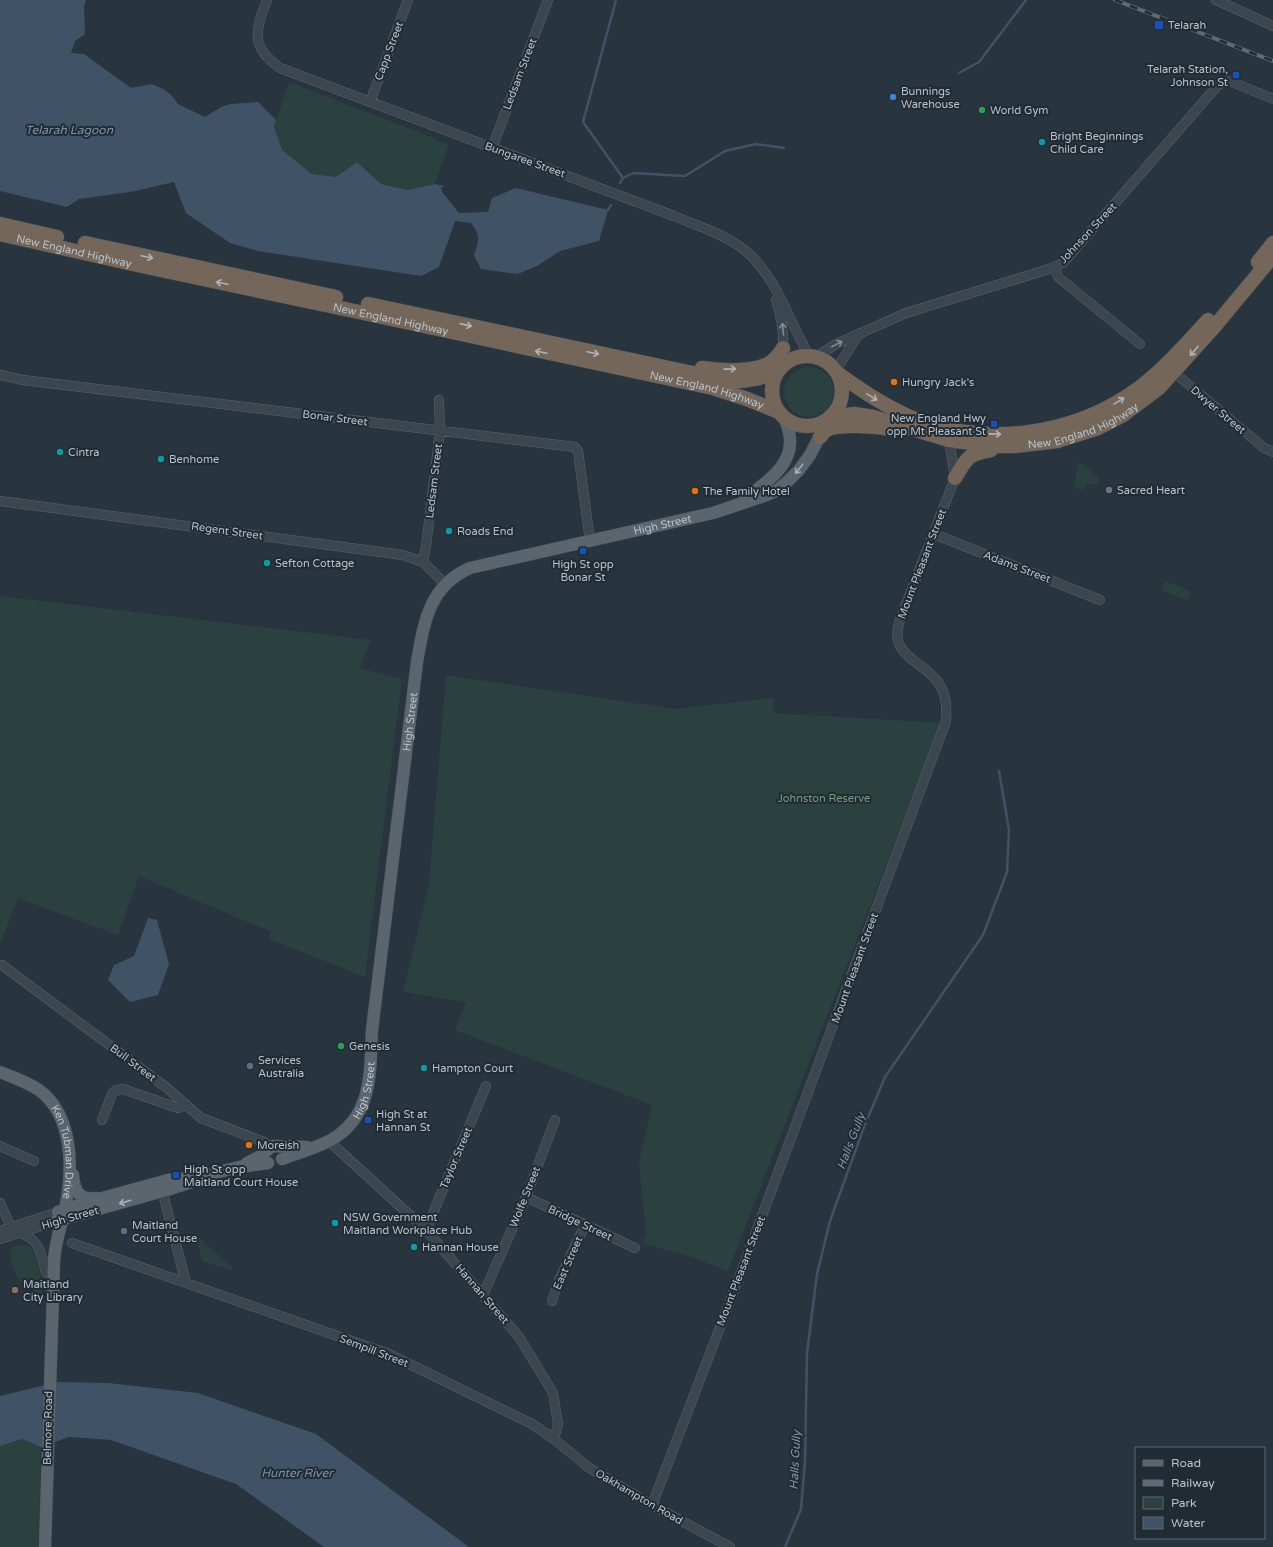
<svg xmlns="http://www.w3.org/2000/svg" width="1273" height="1547" font-family="'Varela Round',sans-serif">
<style>
.green{fill:#2b4140}
.water{fill:#405366}
.lines{fill:none;stroke-linecap:round;stroke-linejoin:round}
.stream{stroke:#405366;stroke-width:2.5}
.minor-casing{stroke:#5a646c;stroke-width:10}
.major-casing{stroke:#464f58;stroke-width:13}
.highway-casing{stroke:#475159;stroke-width:15}
.minor{stroke:#3c464f;stroke-width:9}
.major{stroke:#5a656e;stroke-width:12}
.highway{stroke:#74675a;stroke-width:14}
.rail-casing{stroke:#5f6a75;stroke-width:4}
.rail{stroke:#212b34;stroke-width:2.5;stroke-dasharray:8;stroke-linecap:butt}
.oneway{stroke:#afb4b8}
.oneway2{stroke:#818a92}
.oneway3{stroke:#a6afb7}
.transit-dot{fill:#1a4fb4;stroke:#212b34;stroke-width:1.5}
.shop-dot{fill:#3f7fe0;stroke:#212b34;stroke-width:1.5}
.leisure-dot{fill:#2e9e5b;stroke:#212b34;stroke-width:1.5}
.culture-dot{fill:#0f9aa8;stroke:#212b34;stroke-width:1.5}
.food-dot{fill:#e8710a;stroke:#212b34;stroke-width:1.5}
.worship-dot{fill:#6b7280;stroke:#212b34;stroke-width:1.5}
.service-dot{fill:#5c6f8a;stroke:#212b34;stroke-width:1.5}
.education-dot{fill:#8d6e63;stroke:#212b34;stroke-width:1.5}
.labels{text-anchor:middle;dominant-baseline:central;stroke-width:4;stroke-linejoin:round;paint-order:stroke}
.poi-label{font-size:11px;fill:#b9c1c9;stroke:#212b34;text-anchor:start}
.street-label{font-size:11px;fill:#b9c1c9;stroke:#212b34}
.park-label{font-size:11px;fill:#799c7e;stroke:#212b34}
.water-label{font-size:12px;font-style:italic;fill:#7d94a9;stroke:#212b34}
</style>
<rect width="100%" height="100%" fill="#28343e"/>
<path class="green" d="M289 82 449 144 435 184 407 190 381 184 357 162 336 177 312 174 282 150 274 127Z
M784 392a25 25 0 1 1 50 0a25 25 0 1 1-50 0Z
M1079 462 1097 476 1099 479 1097 484H1087L1085 488 1081 490 1076 488 1074 484Z
M1165 581 1191 591 1187 600 1161 590Z
M0 596 371 640 360 668 402 679 365 977 269 939 271 932 139 876 118 935 18 898 0 944Z
M446 675 675 709 774 698 773 713 941 723 728 1271 694 1258 642 1243 646 1234 639 1163 652 1105 455 1030 466 1002 403 992 429 883Z
M197 1236 233 1268 232 1270 202 1261Z
M22 1244 29 1246C39 1257 41 1279 42 1294 22 1290 8 1269 11 1248Z
M22 1439 41 1447 38 1547H0V1446Z"/>
<path class="water" d="M0 0H86L84 7 85 34 75 41 71 53 84 54 131 88 152 84 165 90 172 96 178 104 205 117 221 107 231 104 258 102 276 120 274 127 282 150 312 174 336 177 357 162 381 184 407 190 435 184 444 186 441 188 442 192 459 213 488 212 492 198 516 188 608 210 599 241 560 251 537 266 518 274 481 269 474 255C479 240 481 236 471 223L455 221 439 267 421 276 258 251 230 243 186 213 174 182 130 192 79 199 67 207 0 191Z
M148 918 157 920 169 964 158 995 130 1002 108 980 114 965 134 956Z
M58 1382 108 1383 198 1393 316 1434 469 1547H324L236 1484 111 1440 69 1437 41 1447 22 1439 0 1446V1396Z"/>
<g class="lines">
<path class="stream" d="M616 0 583 122 623 178
M959 73 979 62 1026 0
M620 183 623 178 633 173 685 176 725 151 756 144 784 148
M608 210 611 205
M785 1547 801 1509 805 1461 807 1353 817 1274 830 1221 864 1127 885 1077 983 935 1007 872 1009 830 999 771"/>
<g class="minor-casing">
<path id="minor" d="M267 0C255 31 250 47 280 68L674 216C698 226 728 235 748 253 778 280 789 322 809 355
M1216 0 1273 26
M370 102 408 0
M492 148 548 0
M1055 267 1058 277 1140 344
M776 300C783 322 786 344 781 367
M818 356 836 344 906 313 1049 269 1063 263 1218 85 1227 81 1232 82 1273 99
M1170 369 1264 448 1273 452
M836 370 858 335
M0 375 23 380 575 447 578 451 590 541
M0 501 403 555 423 562 445 584
M934 534 1100 600
M423 562 426 546 440 431 439 400
M2 965 167 1088 201 1118 264 1142 270 1147
M102 1120 112 1094 116 1090 123 1089 178 1108 186 1104
M329 1141 426 1230 519 1337 553 1393 558 1424 554 1439
M0 1146 34 1161
M161 1186 186 1283
M526 1197 635 1248
M0 1203 11 1227
M426 1230 486 1086
M0 1231 55 1213
M20 1233C40 1239 41 1255 46 1273
M0 1239 53 1222
M72 1243 389 1354 532 1424 554 1439 588 1467 652 1505 730 1547
M483 1295 526 1197 555 1120
M552 1301 559 1280 585 1225
M652 1505 740 1275 946 721C947 709 946 693 938 682 920 658 886 656 901 617L955 478 949 440"/>
</g>
<g class="major-casing">
<g id="major">
<path d="M745 499C762 485 789 469 790 444 791 434 787 425 784 417"/>
<path id="s1" d="M0 1072C13 1077 27 1082 39 1090 73 1115 73 1167 66 1204 62 1224 55 1241 54 1261L45 1547"/>
<path id="s2" d="M282 1159C298 1153 316 1148 331 1140 373 1116 370 1072 372 1030L417 662C424 622 429 586 470 568L713 513 764 496 776 491 788 481 799 470 810 455 824 428"/>
<path d="M247 1163 259 1157 272 1146 307 1147"/>
<path d="M73 1175C74 1190 79 1201 96 1198"/>
<path d="M58 1212 95 1200 168 1180 199 1177 239 1167 268 1163"/>
<path d="M56 1221 170 1189 191 1182"/>
</g>
</g>
<g class="highway-casing">
<g id="highway">
<path d="M0 224 57 237"/>
<path id="s3" d="M0 234 142 266 359 312 713 388 747 399 779 412"/>
<path d="M85 243 336 297"/>
<path d="M1258 262 1273 243"/>
<path d="M368 304 730 381C749 382 761 378 778 371"/>
<circle cx="807" cy="391" r="35"/>
<path d="M702 368C719 371 752 372 768 364 775 360 779 355 783 348"/>
<path d="M840 375C862 391 885 406 910 417 985 448 1074 436 1139 388 1164 369 1186 344 1208 320"/>
<path id="s4" d="M830 417 854 414 873 417 949 440 994 446H1015L1057 441 1098 428 1123 415 1159 388 1215 326 1273 256"/>
<path d="M820 437C822 435 824 431 827 430 838 423 879 427 893 429"/>
<path d="M955 478C967 458 967 454 991 450"/>
</g>
</g>
<use href="#minor" class="minor"/>
<use href="#major" class="major"/>
<use href="#highway" class="highway"/>
<g class="rail-casing">
<path id="rail" d="M1115 0 1273 61"/>
</g>
<use href="#rail" class="rail"/>
</g>
<defs><path id="oneway-shaft" d="M-6 0H5M1.5-3L5.5 0L1.5 3" fill="none" stroke-width="1.6" stroke-linecap="round" stroke-linejoin="round"/></defs>
<g class="oneway">
<use href="#oneway-shaft" transform="translate(147 257) rotate(12)"/>
<use href="#oneway-shaft" transform="translate(222 283) rotate(-168)"/>
<use href="#oneway-shaft" transform="translate(466 325) rotate(13)"/>
<use href="#oneway-shaft" transform="translate(1194 351) rotate(131)"/>
<use href="#oneway-shaft" transform="translate(541 352) rotate(-168)"/>
<use href="#oneway-shaft" transform="translate(593 353) rotate(12)"/>
<use href="#oneway-shaft" transform="translate(730 369) rotate(-1)"/>
<use href="#oneway-shaft" transform="translate(872 397) rotate(31)"/>
<use href="#oneway-shaft" transform="translate(1119 401) rotate(-32)"/>
<use href="#oneway-shaft" transform="translate(995 434) rotate(1)"/>
</g>
<g class="oneway2">
<use href="#oneway-shaft" transform="translate(783 329) rotate(-95)"/>
<use href="#oneway-shaft" transform="translate(837 344) rotate(-27)"/>
</g>
<g class="oneway3">
<use href="#oneway-shaft" transform="translate(799 469) rotate(129)"/>
<use href="#oneway-shaft" transform="translate(125 1202) rotate(164)"/>
</g>
<g class="transit-dot">
<rect x="1154" y="20" width="10" height="10" rx="2"/>
<rect x="1232" y="71" width="8" height="8" rx="2"/>
<rect x="990" y="420" width="8" height="8" rx="2"/>
<rect x="579" y="547" width="8" height="8" rx="2"/>
<rect x="364" y="1116" width="8" height="8" rx="2"/>
<rect x="172" y="1171" width="8" height="8" rx="2"/>
</g>
<circle class="shop-dot" cx="893" cy="97" r="4"/>
<g class="leisure-dot">
<circle cx="982" cy="110" r="4"/>
<circle cx="341" cy="1046" r="4"/>
</g>
<g class="culture-dot">
<circle cx="1042" cy="142" r="4"/>
<circle cx="60" cy="452" r="4"/>
<circle cx="161" cy="459" r="4"/>
<circle cx="449" cy="531" r="4"/>
<circle cx="267" cy="563" r="4"/>
<circle cx="424" cy="1068" r="4"/>
<circle cx="335" cy="1223" r="4"/>
<circle cx="414" cy="1247" r="4"/>
</g>
<g class="food-dot">
<circle cx="894" cy="382" r="4"/>
<circle cx="695" cy="491" r="4"/>
<circle cx="249" cy="1145" r="4"/>
</g>
<circle class="worship-dot" cx="1109" cy="490" r="4"/>
<g class="service-dot">
<circle cx="250" cy="1066" r="4"/>
<circle cx="124" cy="1231" r="4"/>
</g>
<circle class="education-dot" cx="15" cy="1290" r="4"/>
<g class="labels">
<g class="poi-label">
<text x="1168" y="25">Telarah</text>
<text x="1228" y="69" text-anchor="end">Telarah Station,<tspan x="1228" dy="13">Johnson St</tspan></text>
<text x="901" y="91">Bunnings<tspan x="901" dy="13">Warehouse</tspan></text>
<text x="990" y="110">World Gym</text>
<text x="1050" y="136">Bright Beginnings<tspan x="1050" dy="13">Child Care</tspan></text>
<text x="902" y="382">Hungry Jack's</text>
<text x="986" y="418" text-anchor="end">New England Hwy<tspan x="986" dy="13">opp Mt Pleasant St</tspan></text>
<text x="68" y="452">Cintra</text>
<text x="169" y="459">Benhome</text>
<text x="1117" y="490">Sacred Heart</text>
<text x="703" y="491">The Family Hotel</text>
<text x="457" y="531">Roads End</text>
<text x="275" y="563">Sefton Cottage</text>
<text x="583" y="564" text-anchor="middle">High St opp<tspan x="583" dy="13">Bonar St</tspan></text>
<text x="349" y="1046">Genesis</text>
<text x="258" y="1060">Services<tspan x="258" dy="13">Australia</tspan></text>
<text x="432" y="1068">Hampton Court</text>
<text x="376" y="1114">High St at<tspan x="376" dy="13">Hannan St</tspan></text>
<text x="257" y="1145">Moreish</text>
<text x="184" y="1169">High St opp<tspan x="184" dy="13">Maitland Court House</tspan></text>
<text x="343" y="1217">NSW Government<tspan x="343" dy="13">Maitland Workplace Hub</tspan></text>
<text x="132" y="1225">Maitland<tspan x="132" dy="13">Court House</tspan></text>
<text x="422" y="1247">Hannan House</text>
<text x="23" y="1284">Maitland<tspan x="23" dy="13">City Library</tspan></text>
</g>
<g class="street-label">
<text transform="translate(389 51) rotate(-69)">Capp Street</text>
<text transform="translate(520 74) rotate(-69)">Ledsam Street</text>
<text transform="translate(525 160) rotate(20)">Bungaree Street</text>
<text transform="translate(1088 233) rotate(-47)">Johnson Street</text>
<text stroke="none"><textPath href="#s3" startOffset="76">New England Highway</textPath></text>
<text stroke="none"><textPath href="#s3" startOffset="400">New England Highway</textPath></text>
<text stroke="none"><textPath href="#s3" startOffset="724">New England Highway</textPath></text>
<text transform="translate(1218 410) rotate(40)">Dwyer Street</text>
<text transform="translate(335 418) rotate(7)">Bonar Street</text>
<text stroke="none"><textPath href="#s4" startOffset="261">New England Highway</textPath></text>
<text transform="translate(434 481) rotate(-83)">Ledsam Street</text>
<text stroke="none"><textPath href="#s2" startOffset="858">High Street</textPath></text>
<text transform="translate(227 531) rotate(8)">Regent Street</text>
<text transform="translate(922 564) rotate(-69)">Mount Pleasant Street</text>
<text transform="translate(1017 567) rotate(21)">Adams Street</text>
<text stroke="none"><textPath href="#s2" startOffset="487">High Street</textPath></text>
<text transform="translate(855 968) rotate(-70)">Mount Pleasant Street</text>
<text transform="translate(133 1063) rotate(37)">Bull Street</text>
<text stroke="none"><textPath href="#s2" startOffset="115">High Street</textPath></text>
<text stroke="none"><textPath href="#s1" startOffset="113">Ken Tubman Drive</textPath></text>
<text transform="translate(456 1158) rotate(-67)">Taylor Street</text>
<text transform="translate(525 1197) rotate(-68)">Wolfe Street</text>
<text transform="translate(70 1218) rotate(-16)">High Street</text>
<text transform="translate(580 1223) rotate(25)">Bridge Street</text>
<text transform="translate(568 1263) rotate(-66)">East Street</text>
<text transform="translate(741 1271) rotate(-69)">Mount Pleasant Street</text>
<text transform="translate(482 1294) rotate(49)">Hannan Street</text>
<text transform="translate(374 1351) rotate(21)">Sempill Street</text>
<text transform="translate(48 1428) rotate(-89)">Belmore Road</text>
<text transform="translate(639 1497) rotate(30)">Oakhampton Road</text>
</g>
<g class="park-label">
<text x="824" y="798">Johnston Reserve</text>
</g>
<g class="water-label">
<text x="69" y="130">Telarah Lagoon</text>
<text transform="translate(851 1141) rotate(-69)">Halls Gully</text>
<text transform="translate(795 1460) rotate(-87)">Halls Gully</text>
<text x="297" y="1473">Hunter River</text>
</g>
</g>
<rect x="1135" y="1447" width="130" height="92" fill="#212b34" stroke="#5e6770"/>
<rect x="1143" y="1460" width="20" height="6" fill="#5a656e" stroke="#5e6770"/>
<text x="1171" y="1467" font-size="12" fill="#b9c1c9">Road</text>
<rect x="1143" y="1480" width="20" height="6" fill="#5f6a75" stroke="#5e6770"/>
<text x="1171" y="1487" font-size="12" fill="#b9c1c9">Railway</text>
<rect x="1143" y="1497" width="20" height="12" fill="#2b4140" stroke="#5e6770"/>
<text x="1171" y="1507" font-size="12" fill="#b9c1c9">Park</text>
<rect x="1143" y="1517" width="20" height="12" fill="#405366" stroke="#5e6770"/>
<text x="1171" y="1527" font-size="12" fill="#b9c1c9">Water</text>
</svg>
